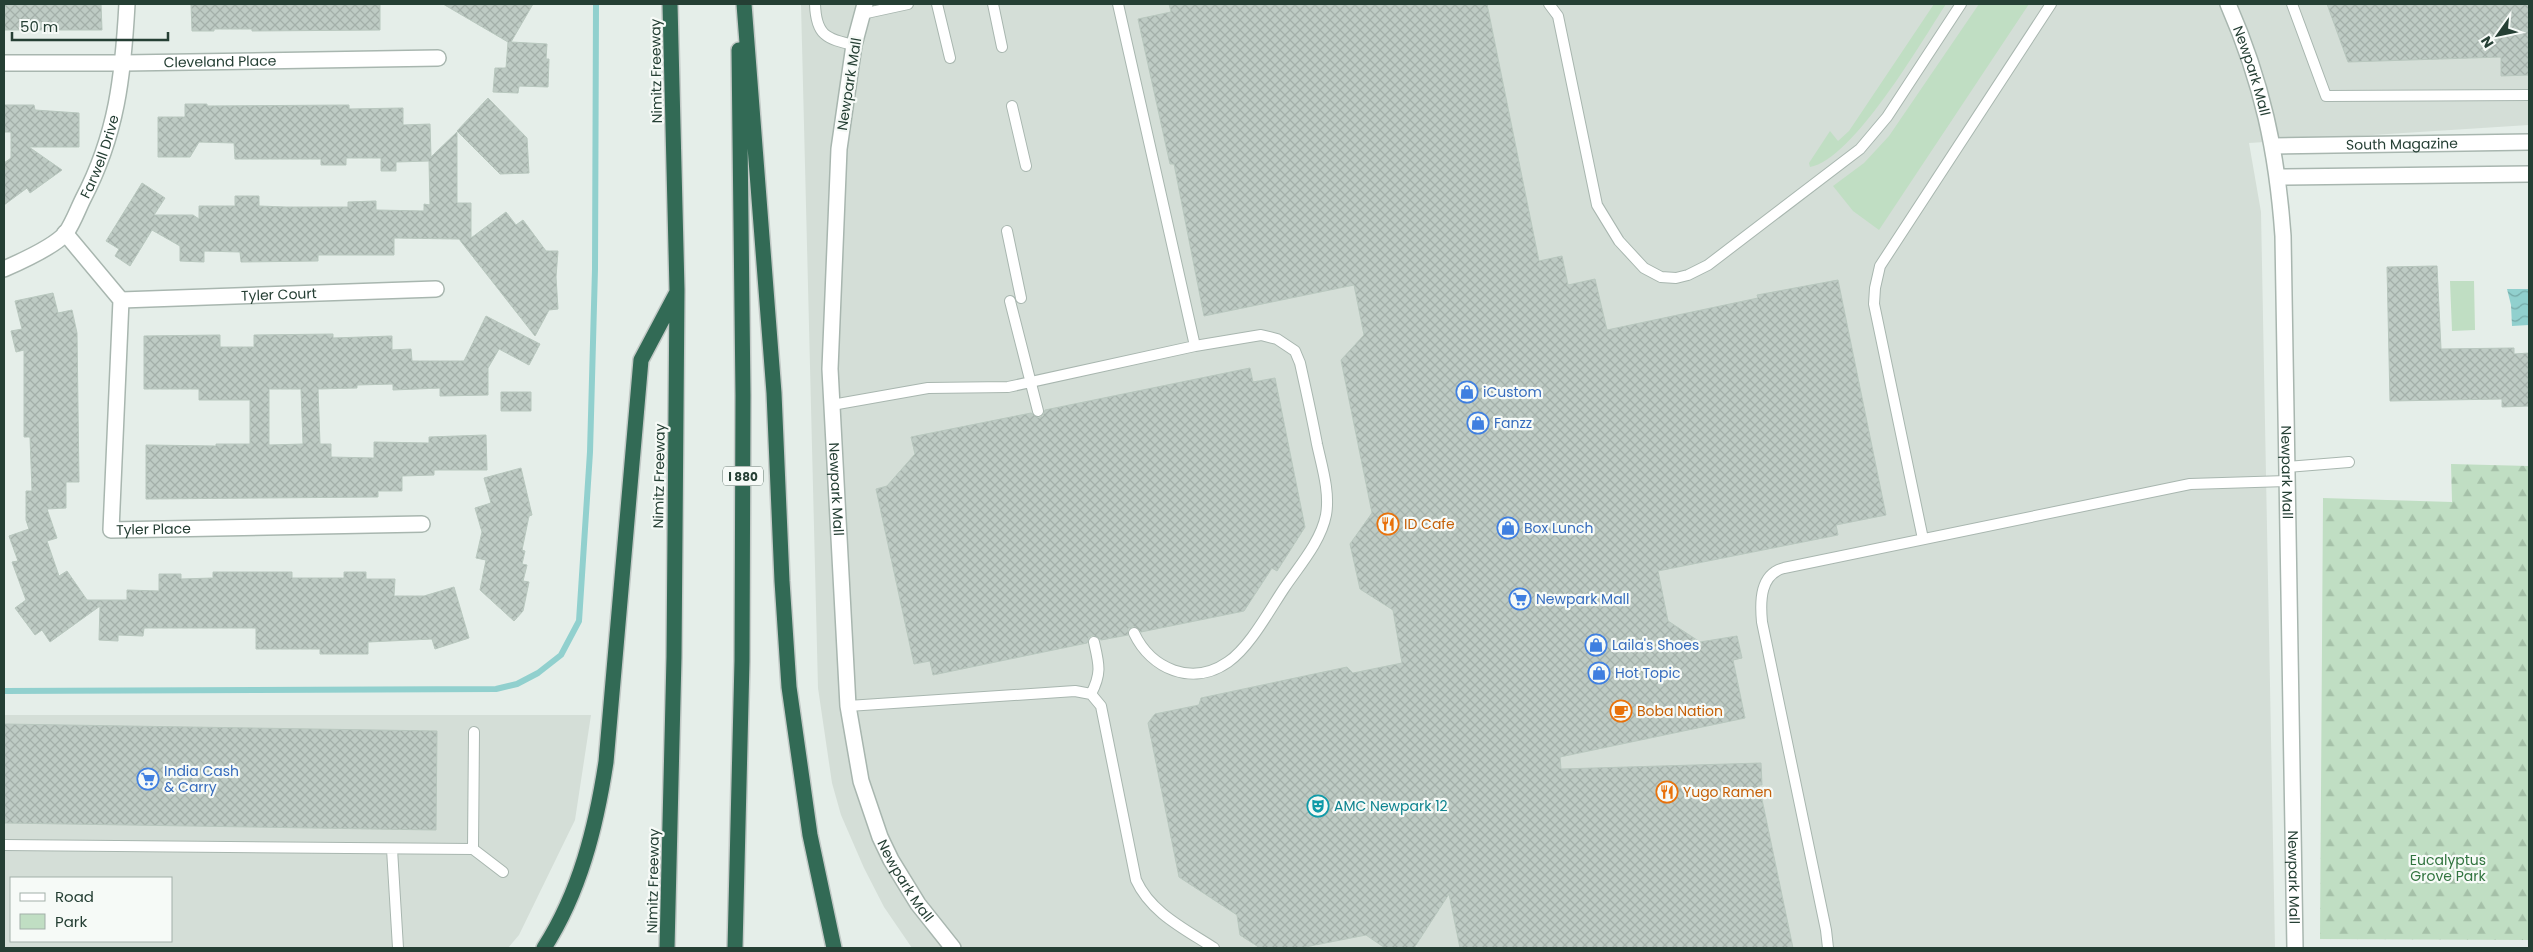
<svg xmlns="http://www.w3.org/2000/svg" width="2533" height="952" font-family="Poppins,sans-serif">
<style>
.built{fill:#d4ded7;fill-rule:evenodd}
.green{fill:#c0dec3}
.forest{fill:url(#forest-firs)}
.water{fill:url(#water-waves)}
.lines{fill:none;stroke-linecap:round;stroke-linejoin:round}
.stream{stroke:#91d0ce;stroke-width:6}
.building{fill:url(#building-cross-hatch);stroke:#b8c7be;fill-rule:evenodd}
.service-casing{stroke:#a8b6af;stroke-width:12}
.minor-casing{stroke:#a8b6af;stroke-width:18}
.motorway-casing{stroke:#c2c9c6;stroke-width:18}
.service{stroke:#fff;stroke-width:10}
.minor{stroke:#fff;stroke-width:15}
.motorway{stroke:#326a55;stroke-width:15}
.labels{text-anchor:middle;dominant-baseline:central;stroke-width:4.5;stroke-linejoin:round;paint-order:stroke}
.shield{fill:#f6faf7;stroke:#64776e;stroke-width:1}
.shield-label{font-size:12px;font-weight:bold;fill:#253f34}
.street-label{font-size:14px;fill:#253f34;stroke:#f6faf7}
.shop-label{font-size:14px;fill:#366cbe;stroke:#f6faf7;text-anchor:start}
.food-label{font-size:14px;fill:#c56008;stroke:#f6faf7;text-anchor:start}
.culture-label{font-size:14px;fill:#0d838f;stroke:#f6faf7;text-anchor:start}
.park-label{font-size:14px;fill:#31743f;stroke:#f6faf7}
</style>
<defs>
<pattern id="forest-firs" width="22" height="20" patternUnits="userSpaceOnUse" patternTransform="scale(1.25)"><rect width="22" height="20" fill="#c0dec3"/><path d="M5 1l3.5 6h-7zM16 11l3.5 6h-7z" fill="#a5c0a8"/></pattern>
<pattern id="water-waves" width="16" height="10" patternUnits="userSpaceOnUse" patternTransform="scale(1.25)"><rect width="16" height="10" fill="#91d0ce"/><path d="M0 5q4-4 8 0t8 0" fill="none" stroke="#76aaa8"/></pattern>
<pattern id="building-cross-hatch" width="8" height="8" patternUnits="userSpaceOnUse" patternTransform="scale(1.25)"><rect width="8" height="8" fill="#becbc4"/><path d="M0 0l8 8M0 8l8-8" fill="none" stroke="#a3afa9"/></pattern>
</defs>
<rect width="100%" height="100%" fill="#e5eee9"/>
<path class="built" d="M801 4H2529V125L2249 143 2261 212 2275 948H912L884 907 864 868 841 815 832 783 818 688Z
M4 715H591L575 820 519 935 508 948H4ZM11 878H171V941H11Z"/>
<path class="green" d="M1934 4H1946C1922 41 1853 160 1810 167L1809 163 1830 131 1838 141 1849 131Z
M1979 4H2029L1879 230 1853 211 1833 186 1864 163 1889 136Z
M2450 281H2474L2475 330 2452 331Z"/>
<path class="forest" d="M2451 464 2529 466V940L2320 939 2323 498 2452 502Z"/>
<path class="water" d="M2507 289H2529V325L2512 326 2511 305Z"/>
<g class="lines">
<path class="stream" d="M4 691 496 689 517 684 538 673 561 655 579 621 590 452 595 269 596 4"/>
</g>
<path class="building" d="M4 4H101L102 30H4Z
M191 4H380V30L252 31V29H214V31H192Z
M443 4H533L511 42 547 44 546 59H549L548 87 519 86 518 93 493 92 495 68H506L508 42Z
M1169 4H1487L1539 261 1562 256 1568 285 1595 279 1607 330 1758 298 1757 295 1838 280 1886 515 1836 525 1838 535 1658 571 1668 621 1700 642 1737 636 1742 658 1733 660 1745 718 1560 757 1561 769 1761 763 1762 785H1759L1793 948H1460L1449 894 1414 948H1385L1366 935 1300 948H1260L1240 935 1237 915 1179 877 1148 723 1155 714 1199 705 1201 698 1347 667 1353 673 1402 663 1393 610 1360 589 1350 544 1372 513 1341 360 1364 335 1354 285 1204 316 1174 164H1170L1138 19 1171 12Z
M2327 4H2529V75L2501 76V57L2348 62Z
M488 98 527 138 529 173 500 174 457 131Z
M185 104H207V106L349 105V109L403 108V125L430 124 431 157 457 132V203H471V238L506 212 516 225 523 220 546 251H558L556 277 558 309 549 310 535 336 459 239 394 238V255H318V261L241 262 240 252 204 251V262L180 261V246L152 230 130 266 115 256 119 249 106 241 142 183 165 198 154 215H193L199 219V206H235V196H259V206L286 207H348V202L376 201V210L424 211V204L430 205 429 161 396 162V171H381V158H346V165H321V159H235L234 143 199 142 190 157H158V117H185Z
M4 105H34L35 110 79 113V147H29L62 170 30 193 27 188 4 205V163L11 158V132H4Z
M2437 266 2441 349 2514 348V354L2529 353V406L2502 407V399L2390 401 2387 267Z
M53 293 58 313 72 310 77 333 79 482H66V508L47 509 57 538 47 541 59 576 67 571 87 600H127V590L159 591V574H181V579L213 578V572H292V578H344V572H366V579H395L394 596H424L454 587 469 638 435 649 432 639 368 642V654H320V649H256V628H144L143 636 118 635V641L99 640 100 606 50 642 42 630 35 635 15 608 26 600 12 562 18 561 9 536 29 529 26 520V491H32L30 437H24V350L16 352 11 331 22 329 15 301Z
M486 316 540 344 529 365 499 349 488 368V395L440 396V388L393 390V384L357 385V388L318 389 320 444H331V457L374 458V442L429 443V437L486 435 487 470H434V475L402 476V491H378V497L146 499V445L216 446V444H250V400H199V389H144V336L220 335V347H254V335L333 334V338L392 336V350L411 349 412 361H464ZM269 389H301L303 444 269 445Z
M1250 368 1253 382 1275 378 1305 527 1277 571 1272 568 1244 611 1141 632 1133 626 1128 629V635L1101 640 1093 635 1089 637 1087 643 933 675 930 661 914 664 876 489 887 486 915 454 911 437 1031 413 1039 418 1043 416 1045 410Z
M501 392H531V411H501Z
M521 468 532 515 529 516 522 550 525 551 522 564 527 565 523 581 529 582 523 611 514 621 480 590 486 560 476 558 482 532 475 508 491 503 484 478Z
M4 724 437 731 436 830 4 823Z"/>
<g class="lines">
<g class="service-casing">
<path id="service" d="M815 4C816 35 826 39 854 45
M937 4 950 58
M993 4 1002 47
M1118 4 1195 346
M1549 4 1558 16 1597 205 1619 241 1644 268 1661 277 1676 278 1688 275 1708 265 1860 149 1887 117 1961 4
M2292 4 2326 96 2529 95
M862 14 908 4
M1012 106 1026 166
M1007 231 1021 298
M1010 301 1038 411
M832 405 928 388 1008 387 1195 346 1261 335 1277 339 1295 351 1300 363C1306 390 1312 417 1317 444 1322 467 1330 492 1326 515 1321 541 1300 565 1285 587 1270 609 1250 647 1228 662 1192 687 1151 669 1134 633
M2287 467 2349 462
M1923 539 1874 304 1875 288 1880 266 2051 4
M1091 694C1102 673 1099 664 1094 642
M848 706 1075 691 1091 694 1101 706 1136 880C1151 913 1185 929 1214 948
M4 845 473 849 503 872
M392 849 398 948
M473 849 474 732
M1828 948 1826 930 1762 622C1760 601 1760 574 1784 568L2190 484 2287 481"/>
</g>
<g class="minor-casing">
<g id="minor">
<path id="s1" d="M865 4 854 45 839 149 830 369 848 706 861 781 880 837 891 860 918 904 953 948"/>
<path id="s2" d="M2228 4C2262 82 2277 151 2283 236L2295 948"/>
<path id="s3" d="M4 63H124L438 58"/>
<path id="s4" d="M2273 146 2529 142"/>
<path d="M2279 177 2529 174"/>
<path id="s5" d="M65 233 121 300 111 530 422 524"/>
<path id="s6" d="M4 269C20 262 54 247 66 233 73 223 78 209 83 199 117 134 123 76 127 4"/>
<path id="s7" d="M121 300 436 289"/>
</g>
</g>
<g class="motorway-casing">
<path id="motorway" d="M744 4 774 393 782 581 789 687 810 835 834 948
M544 948C580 892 596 827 606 762L641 360 676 294
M667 948 674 657 677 290 670 4
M735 948 742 661 743 395 739 50"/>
</g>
<use href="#service" class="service"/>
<use href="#minor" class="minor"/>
<use href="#motorway" class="motorway"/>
</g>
<defs>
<g id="shop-ring" transform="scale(1.125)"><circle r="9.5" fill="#f6faf7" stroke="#3f7fe0" stroke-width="1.5"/><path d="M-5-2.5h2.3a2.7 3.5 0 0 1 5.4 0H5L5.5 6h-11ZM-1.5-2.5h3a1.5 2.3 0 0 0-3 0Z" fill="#3f7fe0"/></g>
<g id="restaurant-ring" transform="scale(1.125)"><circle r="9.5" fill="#f6faf7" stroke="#e8710a" stroke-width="1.5"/><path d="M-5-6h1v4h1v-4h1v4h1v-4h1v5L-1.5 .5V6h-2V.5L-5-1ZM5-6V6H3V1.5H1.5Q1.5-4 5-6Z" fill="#e8710a"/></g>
<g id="supermarket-ring" transform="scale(1.125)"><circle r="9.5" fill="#f6faf7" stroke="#3f7fe0" stroke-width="1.5"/><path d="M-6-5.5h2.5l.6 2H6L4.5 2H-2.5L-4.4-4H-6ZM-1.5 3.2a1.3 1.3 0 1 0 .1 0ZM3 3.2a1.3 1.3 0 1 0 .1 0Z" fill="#3f7fe0"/></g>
<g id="cafe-ring" transform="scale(1.125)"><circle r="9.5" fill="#f6faf7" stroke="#e8710a" stroke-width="1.5"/><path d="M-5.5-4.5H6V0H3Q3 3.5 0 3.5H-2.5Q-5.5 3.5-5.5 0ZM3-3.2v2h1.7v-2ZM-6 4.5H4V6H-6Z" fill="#e8710a"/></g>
<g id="theatre-ring" transform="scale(1.125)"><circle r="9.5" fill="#f6faf7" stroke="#0f9aa8" stroke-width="1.5"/><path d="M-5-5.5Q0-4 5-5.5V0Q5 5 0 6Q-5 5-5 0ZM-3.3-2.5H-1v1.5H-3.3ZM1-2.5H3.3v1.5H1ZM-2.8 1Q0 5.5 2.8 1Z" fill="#0f9aa8"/></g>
</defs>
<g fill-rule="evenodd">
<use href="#shop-ring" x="1467" y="392"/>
<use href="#shop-ring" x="1478" y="423"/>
<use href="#restaurant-ring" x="1388" y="524"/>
<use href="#shop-ring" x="1508" y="528"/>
<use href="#supermarket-ring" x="1520" y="599"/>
<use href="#shop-ring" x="1596" y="645"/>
<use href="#shop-ring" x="1599" y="673"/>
<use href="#cafe-ring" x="1621" y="711"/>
<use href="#supermarket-ring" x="148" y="779"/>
<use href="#restaurant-ring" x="1667" y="792"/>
<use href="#theatre-ring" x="1318" y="806"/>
</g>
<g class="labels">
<rect class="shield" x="723" y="466.5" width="40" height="19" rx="4"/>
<g class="shield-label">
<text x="743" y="476">I 880</text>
</g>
<g class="street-label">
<text stroke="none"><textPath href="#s3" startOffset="216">Cleveland Place</textPath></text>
<text transform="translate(656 71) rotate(-91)">Nimitz Freeway</text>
<text stroke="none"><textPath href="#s2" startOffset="71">Newpark Mall</textPath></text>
<text transform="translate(849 84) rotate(-81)">Newpark Mall</text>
<text stroke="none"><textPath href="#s4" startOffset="129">South Magazine</textPath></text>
<text stroke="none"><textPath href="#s6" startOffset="156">Farwell Drive</textPath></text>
<text stroke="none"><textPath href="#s7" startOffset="158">Tyler Court</textPath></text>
<text stroke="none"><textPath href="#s2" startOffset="476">Newpark Mall</textPath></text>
<text transform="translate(659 476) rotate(-89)">Nimitz Freeway</text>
<text stroke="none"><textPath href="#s1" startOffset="488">Newpark Mall</textPath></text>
<text stroke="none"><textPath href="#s5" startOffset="360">Tyler Place</textPath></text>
<text stroke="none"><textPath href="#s2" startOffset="881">Newpark Mall</textPath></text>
<text transform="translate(653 881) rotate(-89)">Nimitz Freeway</text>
<text stroke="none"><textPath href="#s1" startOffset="891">Newpark Mall</textPath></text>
</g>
<g class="shop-label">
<text x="1483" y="392">iCustom</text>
<text x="1494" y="423">Fanzz</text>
<text x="1524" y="528">Box Lunch</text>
<text x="1536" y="599">Newpark Mall</text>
<text x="1612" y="645">Laila's Shoes</text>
<text x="1615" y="673">Hot Topic</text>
<text x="164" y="771">India Cash<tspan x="164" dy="16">&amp; Carry</tspan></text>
</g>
<g class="food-label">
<text x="1404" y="524">ID Cafe</text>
<text x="1637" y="711">Boba Nation</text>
<text x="1683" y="792">Yugo Ramen</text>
</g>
<g class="culture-label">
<text x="1334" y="806">AMC Newpark 12</text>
</g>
<g class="park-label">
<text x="2448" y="860">Eucalyptus<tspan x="2448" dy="16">Grove Park</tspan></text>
</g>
</g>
<rect width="2533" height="952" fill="none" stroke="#253f34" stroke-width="10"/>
<rect x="10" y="877" width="162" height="65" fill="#f6faf7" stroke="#a2afa9"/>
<rect x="20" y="893" width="25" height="8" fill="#ffffff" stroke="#a2afa9"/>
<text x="55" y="902" font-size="15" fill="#253f34">Road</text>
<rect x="20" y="914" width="25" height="15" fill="#c0dec3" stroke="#a2afa9"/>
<text x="55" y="927" font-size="15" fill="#253f34">Park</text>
<g transform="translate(2498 35) rotate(237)" stroke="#f6faf7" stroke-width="4" paint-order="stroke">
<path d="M0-4L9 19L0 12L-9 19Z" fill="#253f34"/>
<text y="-8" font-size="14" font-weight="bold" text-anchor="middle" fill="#253f34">N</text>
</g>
<path d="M12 32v8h156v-8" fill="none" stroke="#253f34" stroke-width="2.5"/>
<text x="20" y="32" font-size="15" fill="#253f34" stroke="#f6faf7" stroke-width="4" paint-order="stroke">50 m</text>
</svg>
